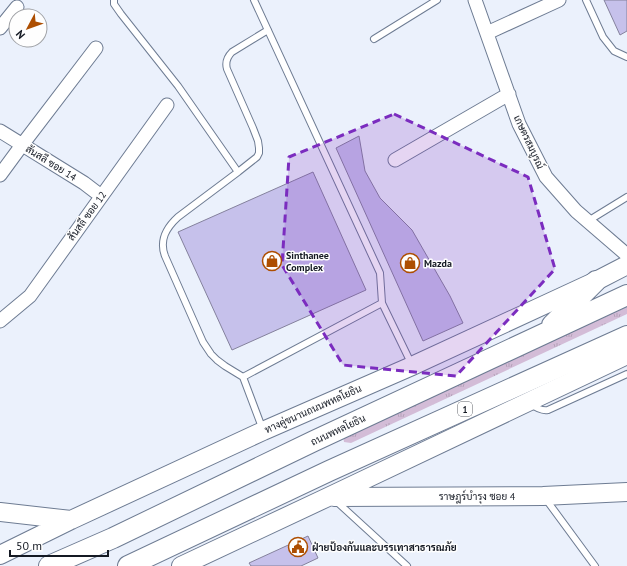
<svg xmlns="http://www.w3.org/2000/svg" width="627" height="566" font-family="'PT Sans',Sarabun,sans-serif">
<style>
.grass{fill:url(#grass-tufts)}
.building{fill:#c6c1eb;stroke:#84819c}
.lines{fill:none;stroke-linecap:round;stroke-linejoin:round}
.lane-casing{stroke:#6e7c93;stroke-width:8}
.street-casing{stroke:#6e7c93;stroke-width:15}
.secondary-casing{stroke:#6e7c93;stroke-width:20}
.primary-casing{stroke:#6e7c93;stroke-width:22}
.lane{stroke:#fff;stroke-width:6}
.street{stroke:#fff;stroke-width:13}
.secondary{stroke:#fff;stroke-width:18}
.primary{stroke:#fff;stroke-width:20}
.marked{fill:#7b2cbf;fill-opacity:0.2;stroke:#7b2cbf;stroke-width:3;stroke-dasharray:8 5;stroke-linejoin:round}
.labels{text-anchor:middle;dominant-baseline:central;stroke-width:3;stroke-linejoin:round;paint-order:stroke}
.shield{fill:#fefefe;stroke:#5a5e65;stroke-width:1}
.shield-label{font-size:9px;font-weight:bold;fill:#141923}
.street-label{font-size:10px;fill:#141923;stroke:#fefefe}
.poi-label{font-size:10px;font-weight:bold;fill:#141923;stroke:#fefefe;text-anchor:start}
</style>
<defs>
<pattern id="grass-tufts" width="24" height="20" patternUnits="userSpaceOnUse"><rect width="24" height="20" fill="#d3bcd7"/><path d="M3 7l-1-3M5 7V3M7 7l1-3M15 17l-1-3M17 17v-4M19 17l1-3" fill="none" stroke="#b4a1b8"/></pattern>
</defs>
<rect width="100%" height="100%" fill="#ebf1fc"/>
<path class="grass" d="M627 307V314L351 443 344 442 343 436Z"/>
<path class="building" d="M604 0H627V31L620 35Z
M359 136 365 171 380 198 412 230 450 296 463 323 423 341 336 148Z
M313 172 366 290 232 350 178 232Z
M308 536 318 558 301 566H251L249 563Z"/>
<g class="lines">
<g class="lane-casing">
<path id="lane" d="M114 0V4L121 14 178 86 238 172 178 217C166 228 159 240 165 256L203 342 211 354 217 360 225 366 243 377 263 430
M254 0 380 273 382 303 412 365
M586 0 603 37 614 51 627 57
M374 39 437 0
M238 172 257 157 259 153V148L258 141 253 128 227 69C225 62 227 57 232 52L268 30
M588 221 627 197
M243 377 382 303
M531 404C536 408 541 411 548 410L627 374
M545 498 595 566
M336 501 407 566"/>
</g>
<g class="street-casing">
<path id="street" d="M475 0 519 124 546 177 576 211 627 255
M0 28 17 7
M487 33 559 0
M0 131 84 183 101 196
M395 160 509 94
M0 175 22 145 96 48
M0 321 30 296 167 105"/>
</g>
<g class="secondary-casing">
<path id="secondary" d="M334 497 543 496 627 492
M0 512 71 520
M0 555 71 520 263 431 412 366 596 281 627 265
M181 566 328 497 627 355"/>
</g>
<g class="primary-casing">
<path id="primary" d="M552 325 596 281
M49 566 113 538 314 441 627 295
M128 566 329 471 627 336"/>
</g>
<use href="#lane" class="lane"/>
<use href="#street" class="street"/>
<use href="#secondary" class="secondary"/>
<use href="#primary" class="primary"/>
</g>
<path class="marked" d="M394 114 528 177 555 269 456 376 343 365 282 265 289 157Z"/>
<defs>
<g id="shop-ring" transform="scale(1)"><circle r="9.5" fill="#fefefe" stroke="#ad4e01" stroke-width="1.5"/><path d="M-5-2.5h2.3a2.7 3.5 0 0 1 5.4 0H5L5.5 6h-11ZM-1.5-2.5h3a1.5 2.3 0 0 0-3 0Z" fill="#ad4e01"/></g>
<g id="civic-ring" transform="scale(1)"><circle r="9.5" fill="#fefefe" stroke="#ad4e01" stroke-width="1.5"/><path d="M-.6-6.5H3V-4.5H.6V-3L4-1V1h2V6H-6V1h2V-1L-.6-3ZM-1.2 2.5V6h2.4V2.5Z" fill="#ad4e01"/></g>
</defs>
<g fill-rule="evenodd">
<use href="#shop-ring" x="272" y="261"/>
<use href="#shop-ring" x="410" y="263"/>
<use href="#civic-ring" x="298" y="547"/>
</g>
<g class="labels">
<rect class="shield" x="458" y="402" width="14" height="14" rx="3"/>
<g class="shield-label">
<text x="465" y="409">1</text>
</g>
<g class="street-label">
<text transform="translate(529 142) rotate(65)">เกษตรสมบูรณ์</text>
<text transform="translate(51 163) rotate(32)">สันสลี ซอย 14</text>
<text transform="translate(87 216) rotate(-54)">สันสลี ซอย 12</text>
<text transform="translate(313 409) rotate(-24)">ทางคู่ขนานถนนพหลโยธิน</text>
<text transform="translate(338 430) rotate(-25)">ถนนพหลโยธิน</text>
<text x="477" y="496">ราษฎร์บำรุง ซอย 4</text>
</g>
<g class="poi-label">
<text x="286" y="255">Sinthanee<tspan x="286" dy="12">Complex</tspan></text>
<text x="424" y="263">Mazda</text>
<text x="312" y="547">ฝ่ายป้องกันและบรรเทาสาธารณภัย</text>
</g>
</g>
<g transform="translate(28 28) rotate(229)"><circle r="19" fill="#fefefe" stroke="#a0a2a6"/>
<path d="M0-3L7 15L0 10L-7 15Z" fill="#ad4e01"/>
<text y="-6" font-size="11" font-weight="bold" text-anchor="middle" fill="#141923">N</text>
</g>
<path d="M10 550v6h98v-6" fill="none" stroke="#141923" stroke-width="2"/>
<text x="16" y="550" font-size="12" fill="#141923" stroke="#fefefe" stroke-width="3" paint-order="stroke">50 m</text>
</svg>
